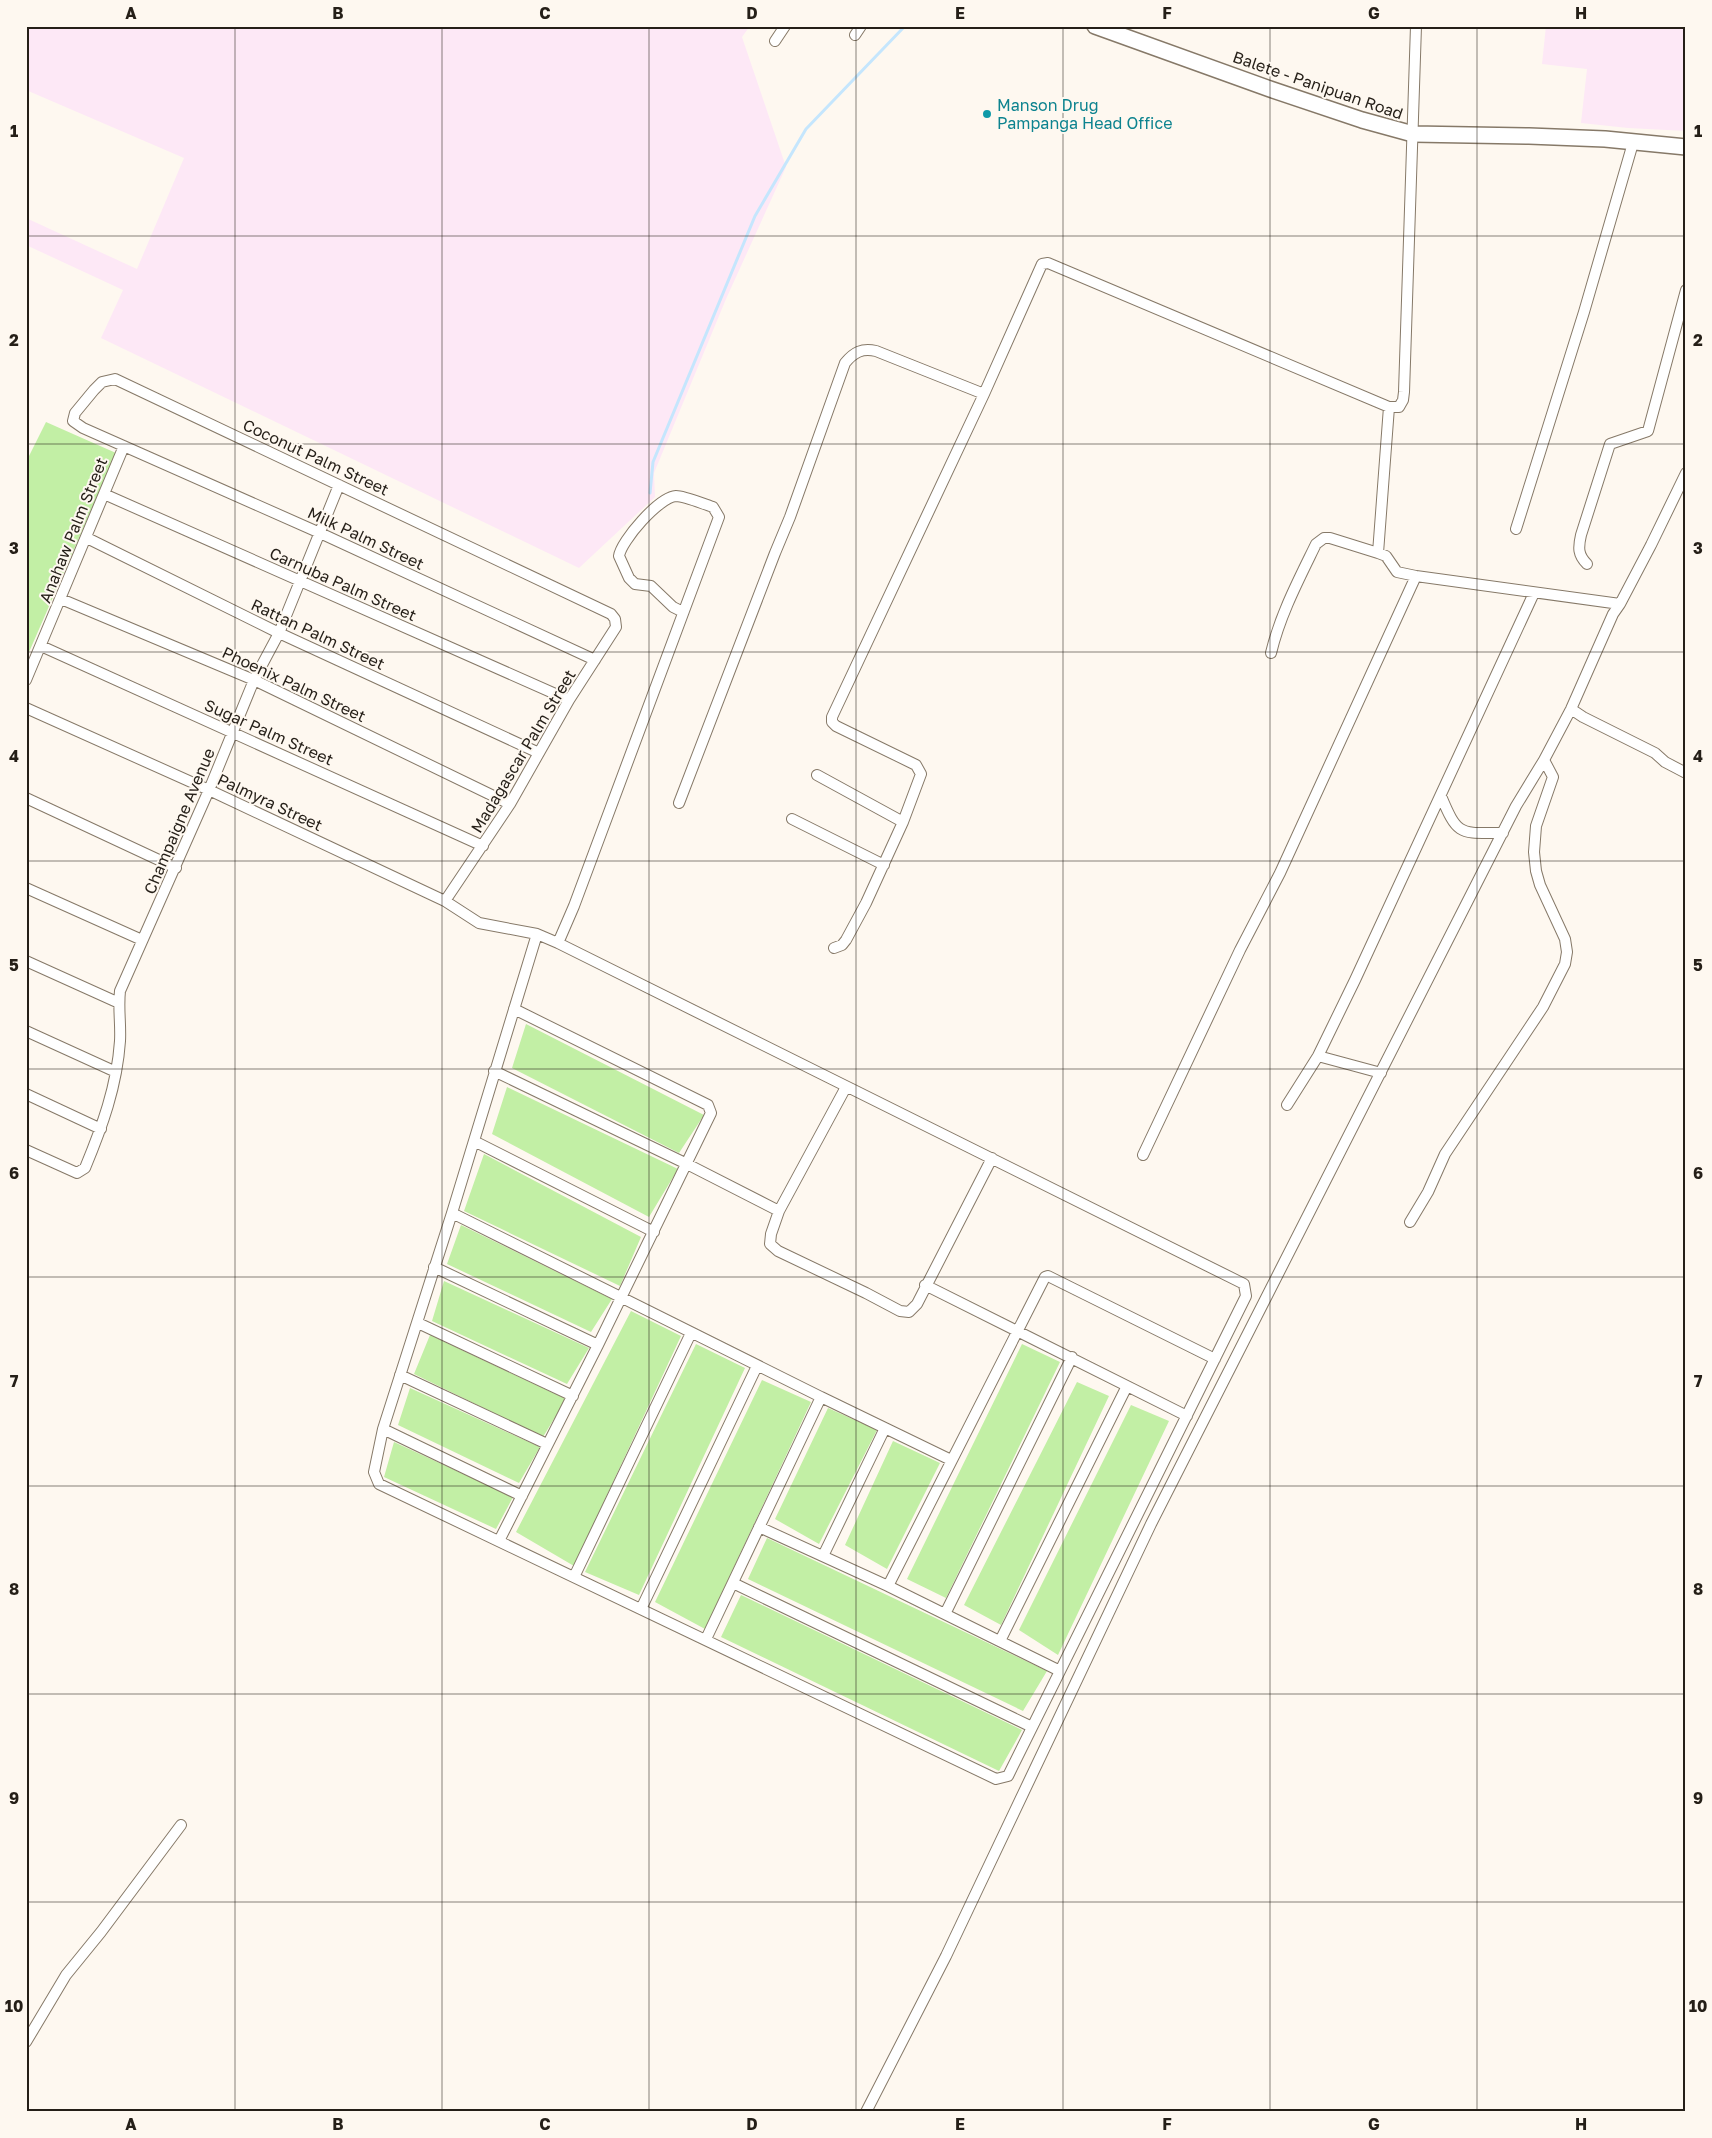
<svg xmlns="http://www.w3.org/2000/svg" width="1712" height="2138" font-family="'Golos Text',sans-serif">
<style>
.industrial{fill:#fde8f6}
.green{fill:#c2efa5}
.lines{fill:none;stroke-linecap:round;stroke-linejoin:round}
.stream{stroke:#c5e6fd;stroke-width:3}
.street-casing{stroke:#867968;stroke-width:12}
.secondary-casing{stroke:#867968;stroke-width:18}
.street{stroke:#fff;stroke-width:10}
.secondary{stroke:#fff;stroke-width:15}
.grid{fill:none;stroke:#251f18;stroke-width:1;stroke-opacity:0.55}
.culture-dot{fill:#0f9aa8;stroke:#fef8f0;stroke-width:2}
.labels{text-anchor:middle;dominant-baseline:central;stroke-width:4;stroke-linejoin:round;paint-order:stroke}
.street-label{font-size:16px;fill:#251f18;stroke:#fef8f0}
.culture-label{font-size:16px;fill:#0d838f;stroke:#fef8f0;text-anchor:start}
.neatline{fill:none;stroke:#251f18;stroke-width:2}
.grid-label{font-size:16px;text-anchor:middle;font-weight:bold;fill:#251f18}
</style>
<rect width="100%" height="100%" fill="#fef8f0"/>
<path class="industrial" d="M26 26H750L742 37 786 167 726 299 654 473 655 497 579 568 101 338 123 290 26 245V218L137 269 184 158 26 90Z
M1546 26 1599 30 1600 26H1686V131L1628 128 1581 123 1587 69 1542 64Z"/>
<path class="green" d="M46 422 116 453 26 659V462Z
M526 1024 704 1115 679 1153 512 1068Z
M507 1087 678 1169 649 1217 492 1134Z
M484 1154 641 1237 620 1286 464 1211Z
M461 1225 612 1299 591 1332 447 1264Z
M444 1281 589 1348 567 1384 432 1321Z
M631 1311 681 1336 574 1566 516 1532Z
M430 1335 566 1399 543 1437 414 1374Z
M696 1344 745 1368 639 1595 585 1572Z
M1022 1344 1060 1362 946 1598 907 1579Z
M762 1380 811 1402 705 1629 655 1602Z
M1077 1382 1109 1396 1001 1625 964 1605Z
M410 1388 540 1447 519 1483 398 1425Z
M1131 1405 1169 1421 1058 1655 1019 1630Z
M828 1408 877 1430 819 1544 775 1519Z
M893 1441 940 1463 887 1569 845 1545Z
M394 1442 513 1497 496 1529 384 1477Z
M767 1538 1047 1671 1023 1711 748 1579Z
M741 1595 1022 1730 999 1771 721 1637Z"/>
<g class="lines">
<path class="stream" d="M650 493 653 462 755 216 806 129 905 26"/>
<g class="street-casing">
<path id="street" d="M855 35 861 26
M775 41 785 26
M1389 407 1378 553 1386 556 1397 572 1416 576 1620 604 1651 545 1686 473
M104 494 569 700
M1516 529 1584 312 1633 143
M87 538 279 633 539 753
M1587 564C1578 555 1578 548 1581 535L1610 444 1648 431 1686 290
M61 599 254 680 510 804
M41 646 483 846
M1271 653C1280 615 1299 579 1316 544L1324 538H1330L1378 553
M26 680 124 446
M26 708 209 790 445 901 479 923 537 934 558 943 1244 1284 1246 1296 1008 1776 996 1779 379 1484 374 1472 383 1429 452 1213 537 934
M1571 709 1583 717 1655 753 1665 762 1686 773
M817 775 903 822
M1441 796C1458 837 1460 833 1503 833
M26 798 176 868
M679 803 775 553 790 517 845 363C854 352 862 348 876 351L984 394
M792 819 884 865
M26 888 142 940
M445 901 510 804 569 700 616 627 615 619 611 614 115 379 102 382 94 390 75 413 73 421 83 428 320 533 595 660
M558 943 574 906 719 517 713 507C703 504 685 496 676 496 659 497 621 541 619 556L629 578 635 584 651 586 673 607 683 612
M834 948 842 945 846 940 866 903 903 822 921 774 916 765 836 726 832 722V717L984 394 1042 264 1048 263 1389 407H1399L1403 400 1404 392 1416 26
M26 961 119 1003
M26 1031 116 1072
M1318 1056 1381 1073
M494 1071 687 1164 779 1211
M846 1087 779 1211 771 1234 770 1244 778 1251 866 1293 900 1311 909 1312 917 1304 992 1158
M26 1094 101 1129
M1287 1105 1318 1056 1355 980 1534 593
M474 1141 654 1232
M26 1150 77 1173 85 1168C102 1127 117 1086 120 1041 121 1024 118 1008 120 991L209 790 254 680 279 633 339 485
M1143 1155 1240 950 1280 873 1416 576
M452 1213 821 1397 706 1639
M1410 1222 1428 1192 1445 1154 1543 1007 1565 964 1567 952 1565 939 1540 885 1536 871 1534 852 1536 826 1553 777 1544 760 1571 709 1613 614 1620 604
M434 1267 598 1345
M925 1285 1187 1416
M418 1323 573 1396
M400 1375 547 1444
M821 1397 951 1460
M383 1429 522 1496
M759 1527 888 1586 1060 1671
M499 1541 598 1345 711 1113 708 1105 514 1009
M823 1556 885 1428
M574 1577 691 1333
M733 1583 1032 1727
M888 1586 1045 1277 1048 1276 1215 1359
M641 1609 757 1366
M945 1614 1072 1357
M1000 1641 1127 1386
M26 2042 66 1975 101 1932 181 1825
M866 2112 946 1956 1151 1524 1516 806 1544 760"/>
</g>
<g class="secondary-casing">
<path id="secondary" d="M1095 26 1270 89 1362 120 1413 134 1529 136 1605 139 1686 147"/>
</g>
<use href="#street" class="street"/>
<use href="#secondary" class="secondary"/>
</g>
<path class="grid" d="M235 26V2112M442 26V2112M649 26V2112M856 26V2112M1063 26V2112M1270 26V2112M1477 26V2112M26 236H1686M26 444H1686M26 652H1686M26 861H1686M26 1069H1686M26 1277H1686M26 1486H1686M26 1694H1686M26 1902H1686"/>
<circle class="culture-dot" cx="987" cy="114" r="5"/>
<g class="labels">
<g class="street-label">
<text transform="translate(1318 85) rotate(19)">Balete - Panipuan Road</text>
<text transform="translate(316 457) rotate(25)">Coconut Palm Street</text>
<text transform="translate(73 530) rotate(-68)">Anahaw Palm Street</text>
<text transform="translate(366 538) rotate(25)">Milk Palm Street</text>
<text transform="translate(343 584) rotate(24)">Carnuba Palm Street</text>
<text transform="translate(318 634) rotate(25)">Rattan Palm Street</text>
<text transform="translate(294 684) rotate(25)">Phoenix Palm Street</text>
<text transform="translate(269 732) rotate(24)">Sugar Palm Street</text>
<text transform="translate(523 751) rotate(-59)">Madagascar Palm Street</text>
<text transform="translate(270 802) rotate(25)">Palmyra Street</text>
<text transform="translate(179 821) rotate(-67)">Champaigne Avenue</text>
</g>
<g class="culture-label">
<text x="997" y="105">Manson Drug<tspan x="997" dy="18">Pampanga Head Office</tspan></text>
</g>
</g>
<rect width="1712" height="2138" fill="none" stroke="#fef8f0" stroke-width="55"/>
<rect x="28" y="28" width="1656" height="2082" class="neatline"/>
<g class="grid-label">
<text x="131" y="19">A</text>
<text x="338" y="19">B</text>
<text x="545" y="19">C</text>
<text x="752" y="19">D</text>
<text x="960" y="19">E</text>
<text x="1167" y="19">F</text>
<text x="1374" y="19">G</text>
<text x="1581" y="19">H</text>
<text x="14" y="137">1</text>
<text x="1698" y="137">1</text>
<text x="14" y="346">2</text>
<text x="1698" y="346">2</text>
<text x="14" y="554">3</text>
<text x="1698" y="554">3</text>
<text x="14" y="762">4</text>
<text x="1698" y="762">4</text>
<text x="14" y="971">5</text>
<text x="1698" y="971">5</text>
<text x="14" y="1179">6</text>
<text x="1698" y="1179">6</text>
<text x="14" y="1387">7</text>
<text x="1698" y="1387">7</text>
<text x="14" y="1595">8</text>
<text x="1698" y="1595">8</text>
<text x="14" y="1804">9</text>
<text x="1698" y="1804">9</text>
<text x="14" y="2012">10</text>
<text x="1698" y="2012">10</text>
<text x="131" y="2130">A</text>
<text x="338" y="2130">B</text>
<text x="545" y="2130">C</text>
<text x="752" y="2130">D</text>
<text x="960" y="2130">E</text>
<text x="1167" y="2130">F</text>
<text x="1374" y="2130">G</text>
<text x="1581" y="2130">H</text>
</g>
</svg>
